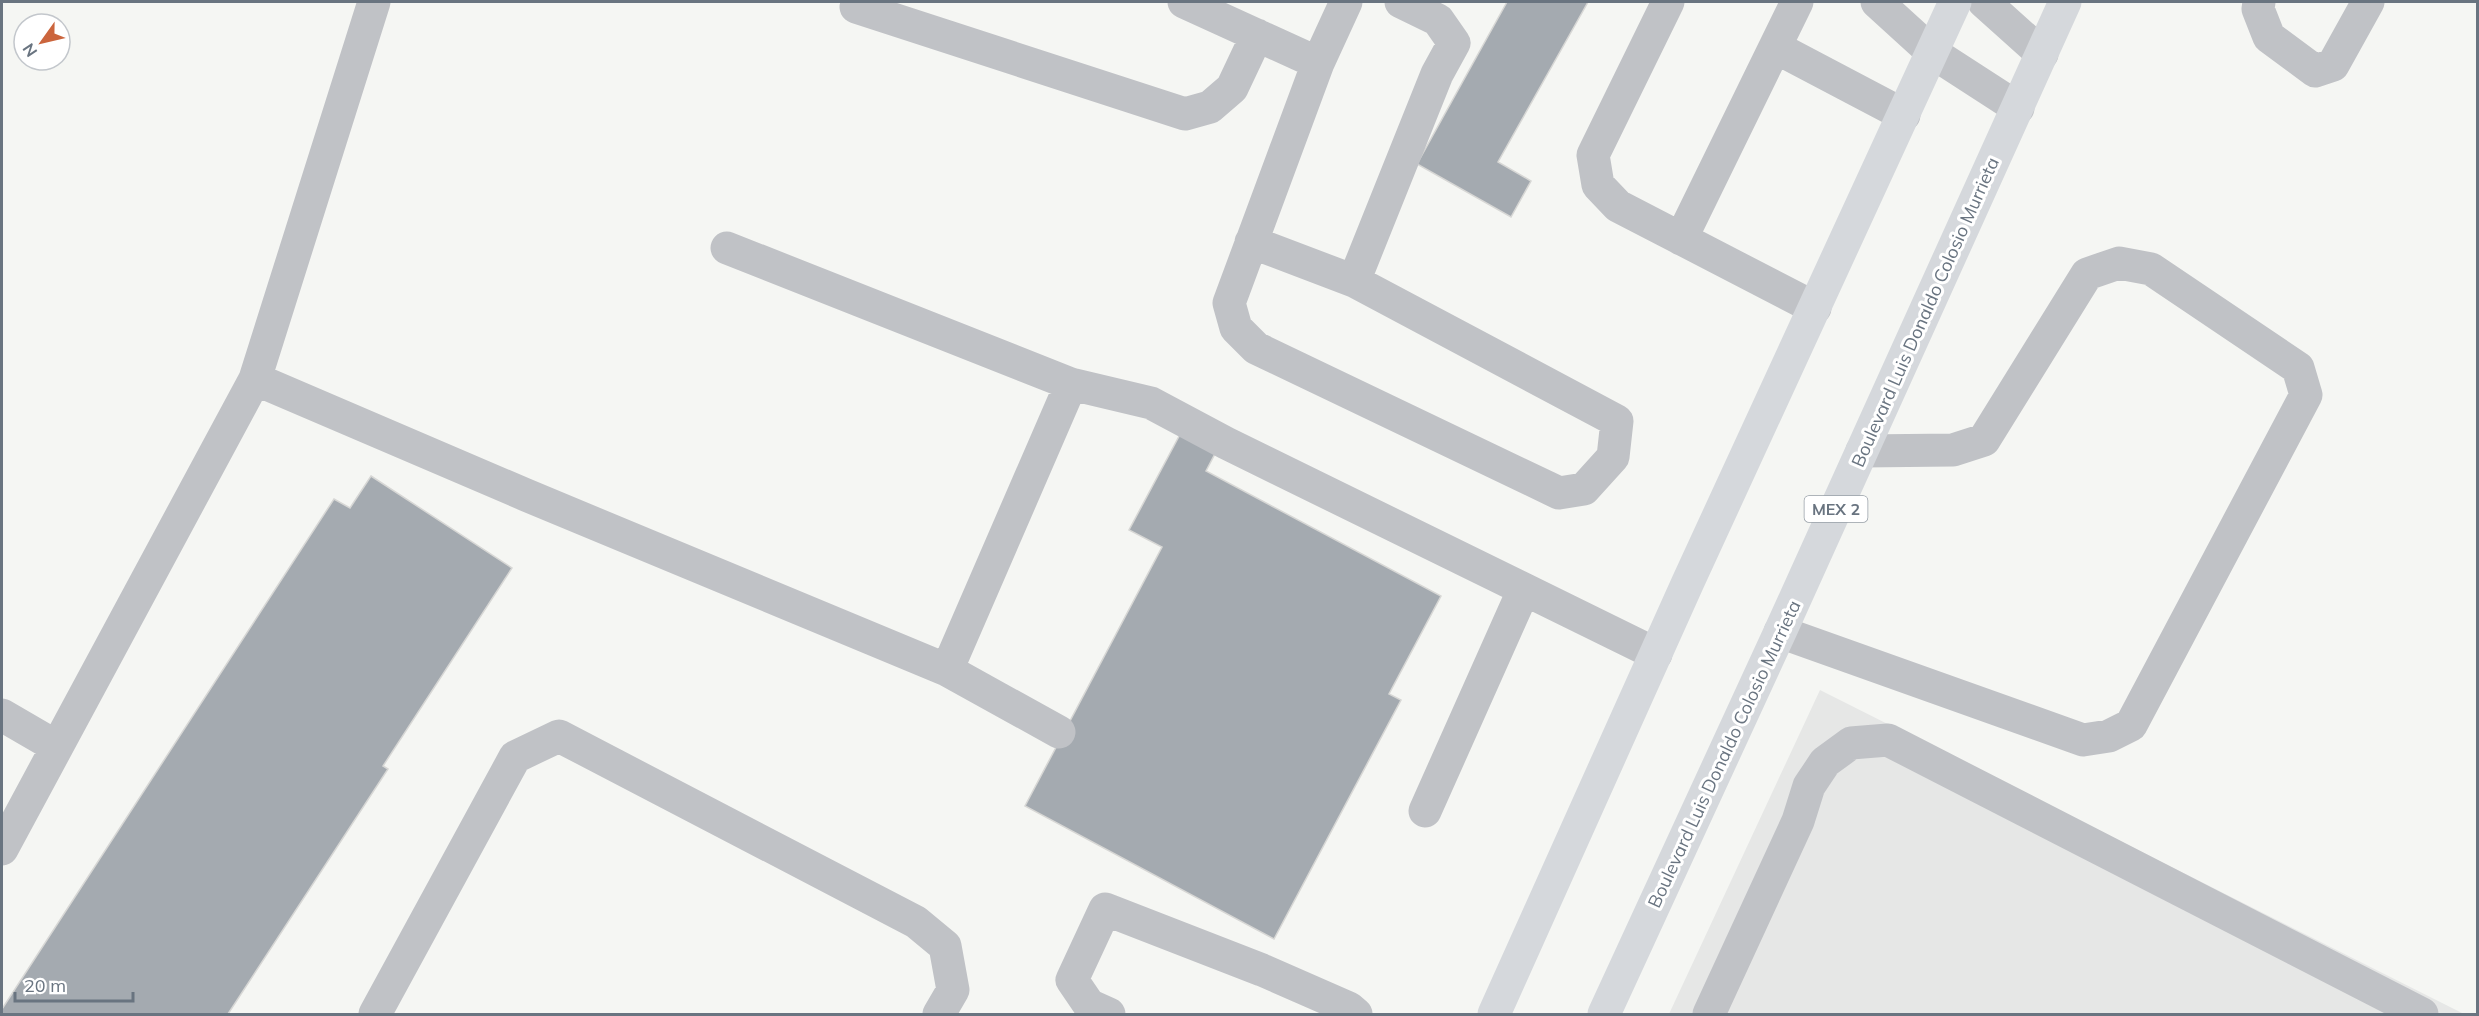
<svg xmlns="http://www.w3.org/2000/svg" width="2479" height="1016" font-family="Mulish,sans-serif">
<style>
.built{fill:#e6e7e6}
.building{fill:#a4aab0;stroke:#d7d7d5;stroke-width:1.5}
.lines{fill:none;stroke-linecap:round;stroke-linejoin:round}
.minor{stroke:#c0c2c6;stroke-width:33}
.highway{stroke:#d5d8dc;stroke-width:33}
.labels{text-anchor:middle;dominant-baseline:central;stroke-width:6;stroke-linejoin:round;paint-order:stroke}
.shield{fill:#fff;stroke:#969ea6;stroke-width:1.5}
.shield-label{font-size:16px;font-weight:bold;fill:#697480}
.street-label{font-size:18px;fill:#697480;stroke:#fff}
</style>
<rect width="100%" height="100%" fill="#f5f6f3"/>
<path class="built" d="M1820 690 2464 1014H1669Z"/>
<path class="building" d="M1507 2H1588L1498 162 1531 181 1511 217 1417 164Z
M1184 427 1219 446 1206 471 1441 596 1389 694 1401 700 1274 939 1025 806 1162 547 1129 530Z
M371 476 512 568 383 766 388 769 228 1014H2V1009L334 499 350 508Z"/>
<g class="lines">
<path class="minor" d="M374 2 255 379 526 495 947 670 1071 384
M1184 2 1318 63
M1668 2 1593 155 1598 185 1618 206 1815 308
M1877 2 1933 53 2018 108
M1984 2 2042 54
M2259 2 2258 9 2269 37 2315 71 2333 65 2368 2
M856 7 1185 114 1210 107 1232 88 1257 35
M1775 47 1904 115
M1681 239 1797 2
M1251 242 1354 281 1617 421 1613 457 1584 489 1559 493 1256 348 1236 328 1229 303 1318 63 1346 2
M727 248 1071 384 1151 403 1226 443 1656 654
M1354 281 1437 74 1454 43 1438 20 1401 2
M1780 632 2083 740 2109 736 2131 725 2306 395 2298 368 2151 269 2119 263 2087 274 1984 440 1953 450 1862 451
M947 670 1059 732
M2 715 57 747
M1425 811 1524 589
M2 849 255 379
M375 1014 515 757 559 736 916 922 945 946 953 990 939 1014
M1109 1014 1089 1005 1072 980 1105 909 1262 970 1349 1008 1356 1014
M1709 1014 1798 821 1809 786 1825 762 1851 743 1888 740 2422 1014"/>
<path class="highway" d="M1494 1014 1688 582 1955 2
M1604 1014 1780 632 2065 2"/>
</g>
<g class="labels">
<rect class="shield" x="1804.5" y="496" width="63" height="26" rx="4.5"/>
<g class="shield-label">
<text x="1836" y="509">MEX 2</text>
</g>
<g class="street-label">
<text transform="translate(1925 312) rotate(-66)">Boulevard Luis Donaldo Colosio Murrieta</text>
<text transform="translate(1724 754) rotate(-65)">Boulevard Luis Donaldo Colosio Murrieta</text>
</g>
</g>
<rect width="2479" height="1016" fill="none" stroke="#697480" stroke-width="6"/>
<g transform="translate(42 42) rotate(236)"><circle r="28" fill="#ffffff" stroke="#c3c7cc" stroke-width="1.5"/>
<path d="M0-4.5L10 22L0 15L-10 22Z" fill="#cb653d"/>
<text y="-9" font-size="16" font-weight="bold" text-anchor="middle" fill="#697480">N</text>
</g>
<path d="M15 992v9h118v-9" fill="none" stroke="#697480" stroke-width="3"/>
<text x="24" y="992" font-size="18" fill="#697480" stroke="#ffffff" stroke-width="4.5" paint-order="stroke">20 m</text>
</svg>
